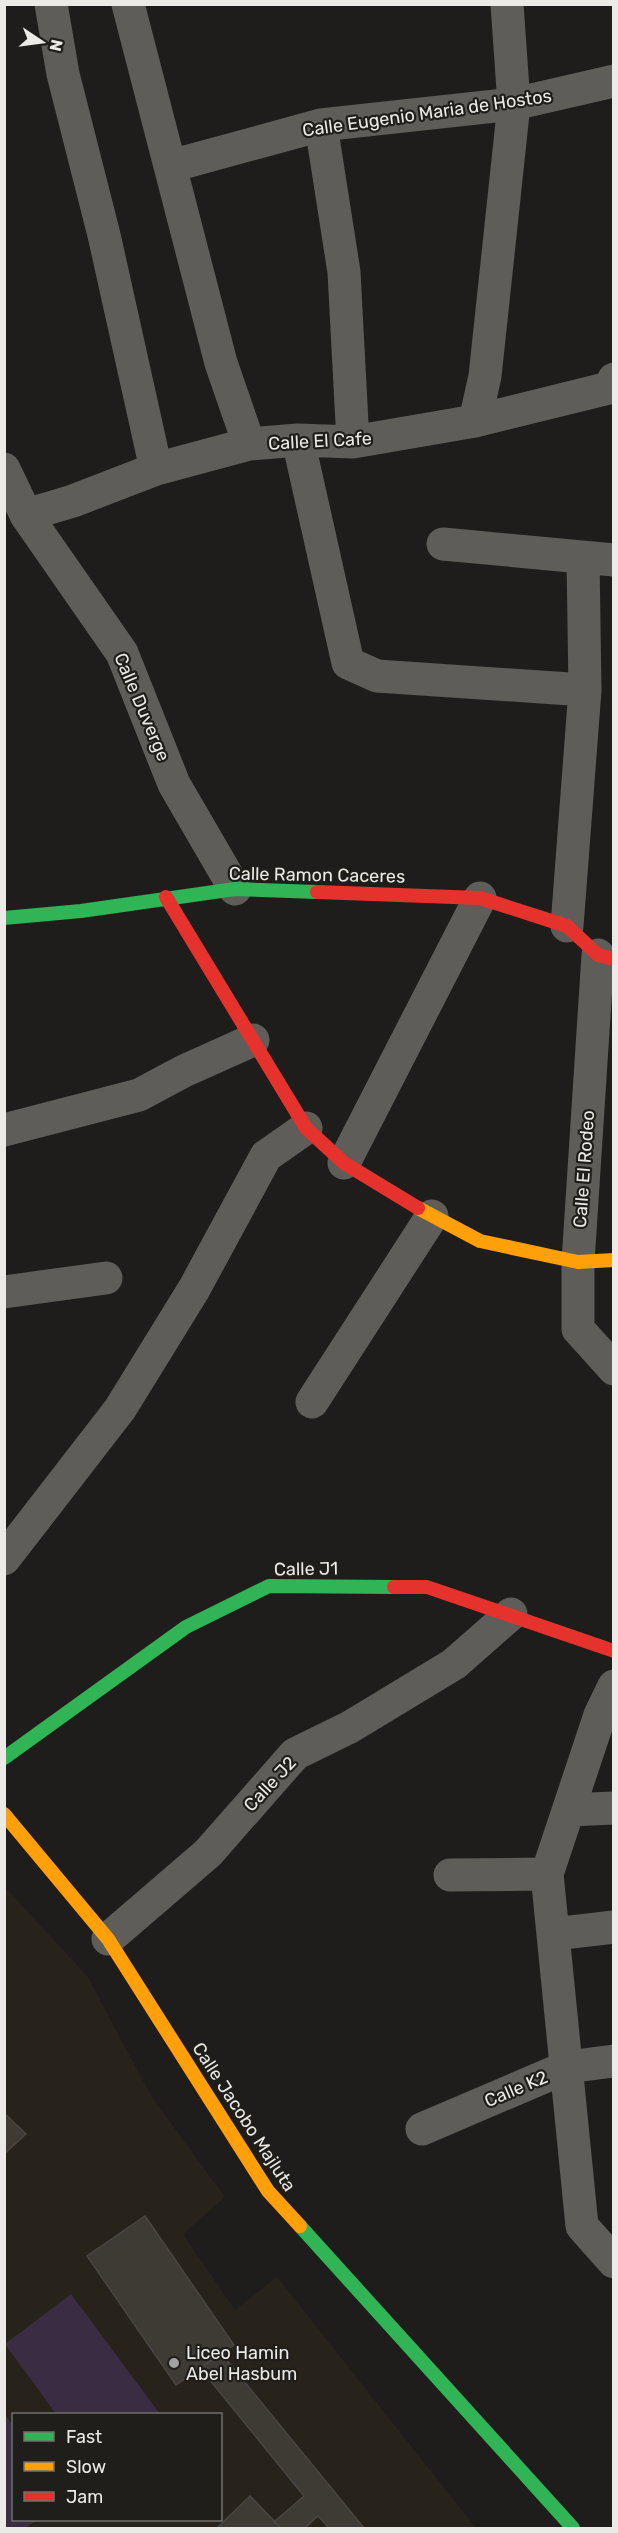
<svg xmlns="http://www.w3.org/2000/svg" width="618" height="2533" font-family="Rubik,sans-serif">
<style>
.built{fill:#27231a;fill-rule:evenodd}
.green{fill:#3a2c42}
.building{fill:#3e3a34;stroke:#474644;stroke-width:1.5}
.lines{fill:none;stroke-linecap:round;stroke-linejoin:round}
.street{stroke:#5f5d59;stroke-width:33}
.fast{stroke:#30b455;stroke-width:14}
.slow{stroke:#ff9f0a;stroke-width:14}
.jam{stroke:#e5322d;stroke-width:14}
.poi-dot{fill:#a4a2a0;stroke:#201e1a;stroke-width:2}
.labels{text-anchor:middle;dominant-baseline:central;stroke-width:4.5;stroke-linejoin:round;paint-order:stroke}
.street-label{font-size:18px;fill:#ebeae7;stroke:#201e1a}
.poi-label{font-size:18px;fill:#ebeae7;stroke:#201e1a;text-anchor:start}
</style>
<rect width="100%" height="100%" fill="#1f1d1b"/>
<path class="built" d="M4 1886 88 1977 151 2096 225 2197 183 2234 235 2310 277 2277 476 2528H5ZM14 2414H220V2520H14Z"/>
<path class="green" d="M71 2294 160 2414H56L5 2344Z
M5 2414 13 2426 14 2520H37L25 2528H5Z"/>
<path class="building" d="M4 2113 26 2134 4 2154Z
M145 2216 234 2345 176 2385 87 2256Z
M221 2353 364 2528H329L318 2516 305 2528H281L274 2522 304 2496 200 2368Z
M250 2496 281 2528H217Z"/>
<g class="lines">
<path class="street" d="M51 4 63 74 104 235 156 469
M128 4 221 363 249 444
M321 125 344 272 353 442
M171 166 321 125 514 104 614 81
M475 421 485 376 514 104 507 4
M298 440 348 663 377 676 585 690
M4 469 26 515 122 653 174 784 235 889
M26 515 73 501 156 469 249 444 298 440 353 442 475 421 609 388 614 379
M443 544 614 560
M567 926 585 690 583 558
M598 955 578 1262V1329L614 1369
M4 1130 139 1095 184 1071 253 1040
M344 1163 480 898
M4 1292 106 1278
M312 1402 432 1216
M4 1559 120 1409 194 1289 266 1156 306 1128
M614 1686 600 1715 547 1874 582 2226 614 2262
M569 1810 614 1808
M450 1875 547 1874
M554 1934 614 1927
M108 1939 208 1853 295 1754 350 1727 454 1664 511 1614
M422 2129 567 2067 614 2061"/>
<path class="fast" d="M4 918 81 911 235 889 317 892
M4 1758 186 1627 269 1586 394 1587
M300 2226 573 2528"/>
<path class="slow" d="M418 1208 480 1241 578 1262 614 1260
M4 1814 108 1939 268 2191 300 2226"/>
<path class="jam" d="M317 892 480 898 567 926 598 955 614 959
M166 897 306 1128 344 1163 418 1208
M394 1587H427L614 1651"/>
</g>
<circle class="poi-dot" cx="174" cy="2363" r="6"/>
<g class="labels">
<g class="street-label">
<text transform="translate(427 113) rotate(-8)">Calle Eugenio Maria de Hostos</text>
<text transform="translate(320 441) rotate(-3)">Calle El Cafe</text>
<text transform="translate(142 707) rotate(67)">Calle Duverge</text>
<text transform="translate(317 875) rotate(1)">Calle Ramon Caceres</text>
<text transform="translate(584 1169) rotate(-86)">Calle El Rodeo</text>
<text transform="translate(306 1569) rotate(-1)">Calle J1</text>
<text transform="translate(270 1784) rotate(-47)">Calle J2</text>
<text transform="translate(516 2089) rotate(-23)">Calle K2</text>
<text transform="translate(244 2117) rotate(57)">Calle Jacobo Majluta</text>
</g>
<g class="poi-label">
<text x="186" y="2353">Liceo Hamin<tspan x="186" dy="21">Abel Hasbum</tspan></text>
</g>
</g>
<rect width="618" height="2533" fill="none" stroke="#ebeae7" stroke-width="12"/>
<rect x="12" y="2413" width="210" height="108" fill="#201e1a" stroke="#71706c" stroke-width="1.5"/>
<rect x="24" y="2432" width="30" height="9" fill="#30b455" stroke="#71706c" stroke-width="1.5"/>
<text x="66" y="2443" font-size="18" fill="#ebeae7">Fast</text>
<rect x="24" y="2462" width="30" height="9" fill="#ff9f0a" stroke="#71706c" stroke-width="1.5"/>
<text x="66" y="2473" font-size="18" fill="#ebeae7">Slow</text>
<rect x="24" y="2492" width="30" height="9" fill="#e5322d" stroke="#71706c" stroke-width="1.5"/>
<text x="66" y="2503" font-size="18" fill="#ebeae7">Jam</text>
<g transform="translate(42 42) rotate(103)" stroke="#201e1a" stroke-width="4.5" paint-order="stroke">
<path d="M0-4.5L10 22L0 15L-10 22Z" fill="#ebeae7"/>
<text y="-9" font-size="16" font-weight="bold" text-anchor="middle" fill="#ebeae7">N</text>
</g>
</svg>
